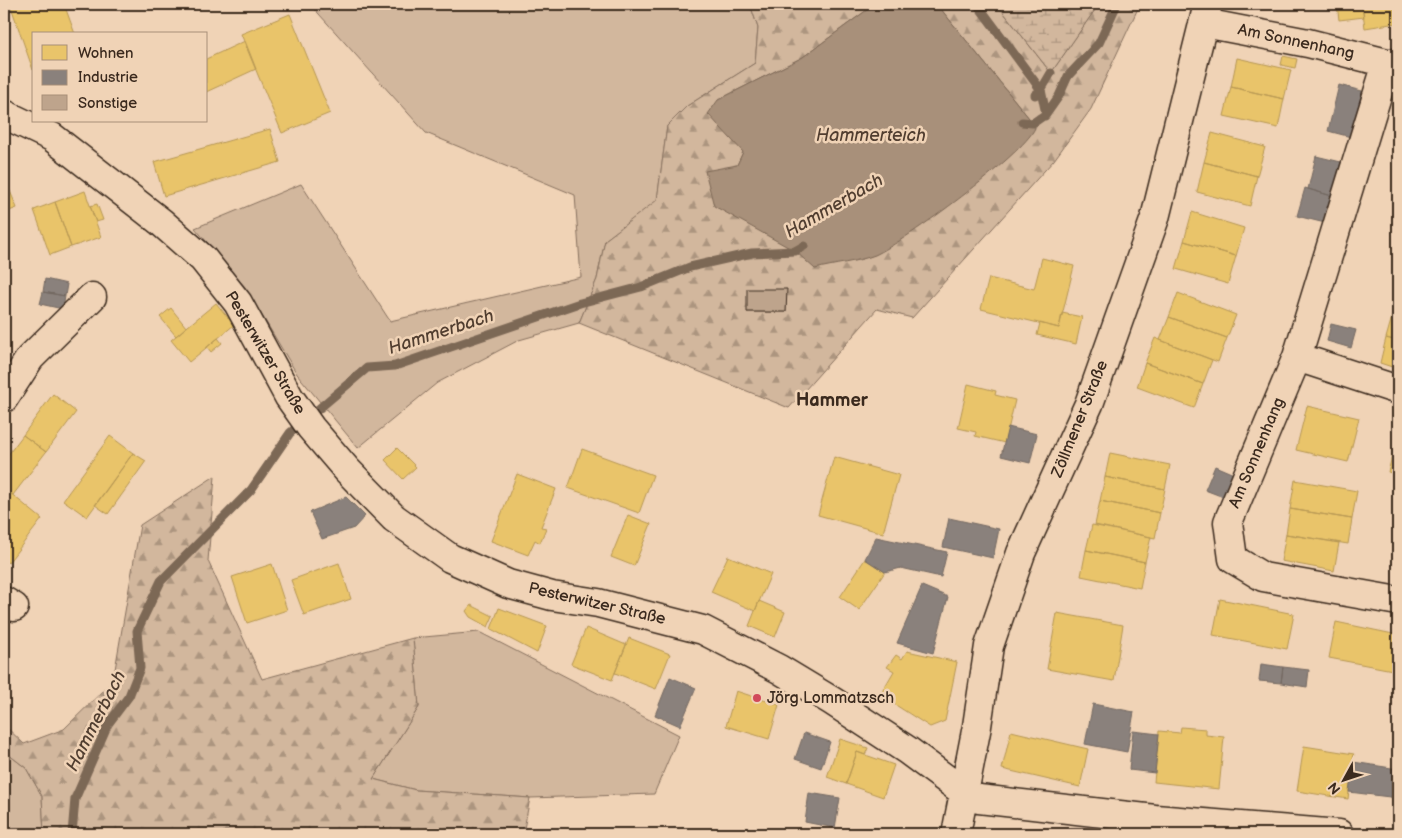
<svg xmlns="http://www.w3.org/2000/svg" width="1402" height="838" font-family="'Balsamiq Sans',sans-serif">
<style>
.green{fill:#d2b79d;stroke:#86705e}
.forest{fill:url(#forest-firs);stroke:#86705e;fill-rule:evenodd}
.wetland{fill:url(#wetland-marsh);stroke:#86705e}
.water{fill:#a8907a;stroke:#7c6755}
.homes{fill:#e9c46a;stroke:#b59653}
.industry{fill:#8a817c;stroke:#726760}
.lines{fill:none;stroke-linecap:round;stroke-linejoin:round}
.stream{stroke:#7c6755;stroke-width:9}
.building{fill:#bea48c;stroke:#3b2a1e}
.minor-casing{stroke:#3b2a1e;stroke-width:31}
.minor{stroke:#f0d3b6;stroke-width:28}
.poi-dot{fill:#d1495b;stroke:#f0d3b6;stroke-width:2}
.labels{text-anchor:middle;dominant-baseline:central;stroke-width:5;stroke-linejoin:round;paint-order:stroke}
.street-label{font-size:16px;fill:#3b2a1e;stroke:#f0d3b6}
.poi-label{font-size:16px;fill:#3b2a1e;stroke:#f0d3b6;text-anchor:start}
.water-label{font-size:18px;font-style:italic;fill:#513e30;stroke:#f0d3b6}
.neighbourhood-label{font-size:18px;font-weight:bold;fill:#3b2a1e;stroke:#f0d3b6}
</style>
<defs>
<pattern id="forest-firs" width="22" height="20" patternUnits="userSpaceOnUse" patternTransform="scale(1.25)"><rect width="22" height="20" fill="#d2b79d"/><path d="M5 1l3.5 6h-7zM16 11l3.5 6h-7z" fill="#ac957f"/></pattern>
<pattern id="wetland-marsh" width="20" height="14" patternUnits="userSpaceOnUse" patternTransform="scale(1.25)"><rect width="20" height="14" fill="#d2b79d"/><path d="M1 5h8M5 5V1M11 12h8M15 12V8" fill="none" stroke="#ac957f"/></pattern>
</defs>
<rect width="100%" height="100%" fill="#f0d3b6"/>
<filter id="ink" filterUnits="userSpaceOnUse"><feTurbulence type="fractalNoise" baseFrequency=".02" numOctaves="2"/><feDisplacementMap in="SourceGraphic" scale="10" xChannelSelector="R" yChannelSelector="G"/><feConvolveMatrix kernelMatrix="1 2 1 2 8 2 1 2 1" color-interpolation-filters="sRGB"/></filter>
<g filter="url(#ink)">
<path class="green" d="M310 4H750L758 28 755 63 687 106 667 126 657 201 605 240 597 279 579 323 519 340 437 383 358 448 297 374 245 287 195 228 301 184 390 321 581 277 575 195 426 133Z
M479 632 679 735 654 794 530 798 416 790 373 779 419 707 413 638Z
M4 751 26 768 42 796 44 834H4Z"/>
<path class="forest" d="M750 4H875L803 57 718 100 743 152 737 165 795 251 816 269 1035 128 1033 123 940 8 934 4H997L1051 73 1099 4H1140L1091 109 1054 160 912 318 877 309 789 408 579 323 597 279 605 240 657 200 667 126 687 106 755 63 758 28ZM786 289V312H747Z
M215 476 208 561 262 679 413 638 419 707 373 779 416 790 530 798 523 834H44L42 796 26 768 4 751V725L24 744 64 729 113 681 140 525Z"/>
<path class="wetland" d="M997 4H1099L1051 73Z"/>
<path class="water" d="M875 4H934L940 8 1033 123 1035 128C1023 155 904 242 875 255 857 262 834 264 815 269L795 251 714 206 705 171 737 165 743 152 708 114 718 100 803 57Z"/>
<path class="homes" d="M10 4H64L75 34H34L33 70Z
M1337 4H1362L1364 17 1339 20Z
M1362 4H1394L1397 23 1365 28Z
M1394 4H1398V23H1397Z
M290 14 330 113 282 133 241 34Z
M245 41 256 69 206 92V59Z
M1283 56 1297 59 1295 68 1281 65Z
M1237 58 1291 70 1284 99 1231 87Z
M1231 87 1284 99 1278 128 1224 116Z
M270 129 280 162 164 196 154 162Z
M1212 133 1265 147 1257 176 1204 162Z
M1204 162 1257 176 1250 206 1197 192Z
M4 175 10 191 4 194Z
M10 191 17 208 4 213V194Z
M85 191 101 237 71 247 55 202Z
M55 202 71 247 50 255 34 210Z
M97 204 103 220 96 222 90 206Z
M1192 212 1244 228 1236 256 1184 241Z
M1184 241 1236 256 1228 284 1176 269Z
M1042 258 1074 266 1059 328 981 309 989 278 1034 289Z
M1398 292V311L1394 310Z
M1178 293 1236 315 1227 338 1169 317Z
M216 303 234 325 189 362 171 340Z
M171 308 186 327 176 336 160 317Z
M1394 310 1398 311V341L1386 338Z
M1062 313 1082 317 1076 344 1037 335 1040 323 1059 328Z
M1169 317 1227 338 1218 362 1160 340Z
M218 338 222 343 211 352 207 347Z
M1155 338 1212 360 1203 384 1145 363Z
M1386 338 1398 341V369L1380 363Z
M1145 363 1203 384 1194 408 1137 387Z
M968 384 996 391 995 395 1015 400 1005 443 975 436 976 432 958 428Z
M53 394 76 412 46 452 23 435Z
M1307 406 1359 418 1348 462 1296 450Z
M1398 433V475L1388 472Z
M23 435 46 452 13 495 4 488V460Z
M110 436 133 453 87 517 63 500Z
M397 448 416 467 403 479 385 460Z
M582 449 653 475 639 513 568 488Z
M133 453 146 461 108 514 95 505Z
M1110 453 1170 465 1165 489 1105 477Z
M834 457 899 475 883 533 818 515Z
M517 474 556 489 541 527 546 528 540 543 535 540 528 555 491 541Z
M1105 477 1165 489 1160 513 1100 501Z
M1295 480 1357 491 1352 519 1290 509Z
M4 488 42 519 8 563 4 559Z
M1100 501 1160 513 1155 538 1095 525Z
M1290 509 1352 519 1348 544 1286 534Z
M628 515 651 524 634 566 611 557Z
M1092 525 1151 537 1145 562 1086 550Z
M1286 534 1339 543 1334 571 1281 561Z
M1086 550 1145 562 1140 588 1081 576Z
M728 556 771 574 755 611 711 592Z
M865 559 885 572 859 610 840 597Z
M339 563 351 599 304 615 291 580Z
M272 564 287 610 247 623 232 577Z
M1220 599 1294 614 1287 649 1213 635Z
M759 601 785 612 775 637 749 626Z
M471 605 493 616 488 627 470 617 466 611Z
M499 608 547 626 537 653 491 629Z
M1057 613 1123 625 1114 681 1047 669Z
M1336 622 1398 635V671L1329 658Z
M586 628 626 645 612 680 571 664Z
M629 638 670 654 656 689 615 673Z
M907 651 957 662 945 721 930 727 880 695 894 671 887 667 896 655 902 659Z
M736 691 779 705 769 739 726 726Z
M1181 727 1206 729V735L1224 737 1219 789 1154 782 1159 731 1180 733Z
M1011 731 1088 749 1080 787 1002 769Z
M840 739 868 748 865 755 857 752 846 784 827 777Z
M1304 746 1354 754 1348 799 1297 791Z
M857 752 894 765 883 797 846 784Z"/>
<path class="industry" d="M1339 85 1362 91 1351 137 1328 131Z
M1316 156 1341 162 1332 196 1308 189Z
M1305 188 1332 196 1325 223 1297 216Z
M45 279 67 284 65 296 43 292Z
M43 292 65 296 63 309 40 304Z
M1331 324 1356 330 1351 348 1327 341Z
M1008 427 1037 434 1030 463 1001 456Z
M1215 466 1236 475 1226 498 1205 490Z
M346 497 365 516 354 528 322 539 310 512Z
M949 518 999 529 993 558 943 547Z
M1398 532V554L1394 553Z
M876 537 947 552 941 577 901 568 885 572 865 559Z
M922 586 948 597 933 653 897 643Z
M1261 664 1283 667 1281 683 1259 681Z
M1283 667 1309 670 1307 687 1281 683Z
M670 677 696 688 680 726 655 715Z
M1093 704 1134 712 1127 752 1085 744Z
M1133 731 1159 734 1155 773 1129 770Z
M804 733 830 742 821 768 795 759Z
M1353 762 1398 769V798L1349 792Z
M809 793 840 798 835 828 805 822Z"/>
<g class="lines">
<path class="stream" d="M977 4 1041 90 1046 114 1033 123 1022 122
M1035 95 1041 90 1051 73
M1045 116 1059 96 1068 76 1099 43 1117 4
M72 834 75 799 108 724 129 696 140 668 137 631 161 581 251 490 290 433 367 368 395 366 580 303 641 287 690 267 752 253 795 251 804 246"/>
</g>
<path class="building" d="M747 289H787L786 312H747Z"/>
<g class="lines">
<g class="minor-casing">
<path id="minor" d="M1204 23 1308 43 1387 63H1398
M1387 63 1297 357 1228 522 1233 559 1263 577 1398 601
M4 114 52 137 161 222 203 259 238 303 289 397 311 428 347 470 394 518 450 558 508 584 552 596 598 603 703 630 779 669 832 701 907 750 965 793 979 799 1155 819 1339 834
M1297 357 1398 390
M4 398 30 358 92 297
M4 601 14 607
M956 834 977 726 989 646 1021 553 1089 404 1155 218 1208 4"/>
</g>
<use href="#minor" class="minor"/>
</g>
</g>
<circle class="poi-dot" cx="757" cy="698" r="5"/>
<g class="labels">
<g class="street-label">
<text transform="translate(1296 42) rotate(12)">Am Sonnenhang</text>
<text transform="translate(265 353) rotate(59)">Pesterwitzer Straße</text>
<text transform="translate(1080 419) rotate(-68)">Zöllmener Straße</text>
<text transform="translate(1257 453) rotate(-67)">Am Sonnenhang</text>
<text transform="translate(597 604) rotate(13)">Pesterwitzer Straße</text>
</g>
<g class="poi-label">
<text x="767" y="698">Jörg Lommatzsch</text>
</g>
<g class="water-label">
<text x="871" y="135">Hammerteich</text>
<text transform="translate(834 206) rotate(-30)">Hammerbach</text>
<text transform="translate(441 332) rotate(-18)">Hammerbach</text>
<text transform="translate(96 721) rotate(-63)">Hammerbach</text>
</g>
<g class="neighbourhood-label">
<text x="832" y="400">Hammer</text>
</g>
</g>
<rect width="1402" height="838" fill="none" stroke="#f0d3b6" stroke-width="20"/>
<rect x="10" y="10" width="1382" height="818" fill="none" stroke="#3b2a1e" stroke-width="2" filter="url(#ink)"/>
<rect x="32" y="32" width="175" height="90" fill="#f0d3b6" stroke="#a88f79"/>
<rect x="42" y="45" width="25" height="15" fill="#e9c46a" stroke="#a88f79"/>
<text x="78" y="58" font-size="15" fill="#3b2a1e">Wohnen</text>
<rect x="42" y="70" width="25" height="15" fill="#8a817c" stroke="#a88f79"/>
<text x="78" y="82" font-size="15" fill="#3b2a1e">Industrie</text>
<rect x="42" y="95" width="25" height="15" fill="#bea48c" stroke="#a88f79"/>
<text x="78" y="108" font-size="15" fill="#3b2a1e">Sonstige</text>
<g transform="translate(1344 780) rotate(230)" stroke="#f0d3b6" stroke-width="4" paint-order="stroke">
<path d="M0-4L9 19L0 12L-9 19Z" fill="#3b2a1e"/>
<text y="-8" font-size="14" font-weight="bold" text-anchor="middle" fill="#3b2a1e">N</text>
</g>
</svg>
